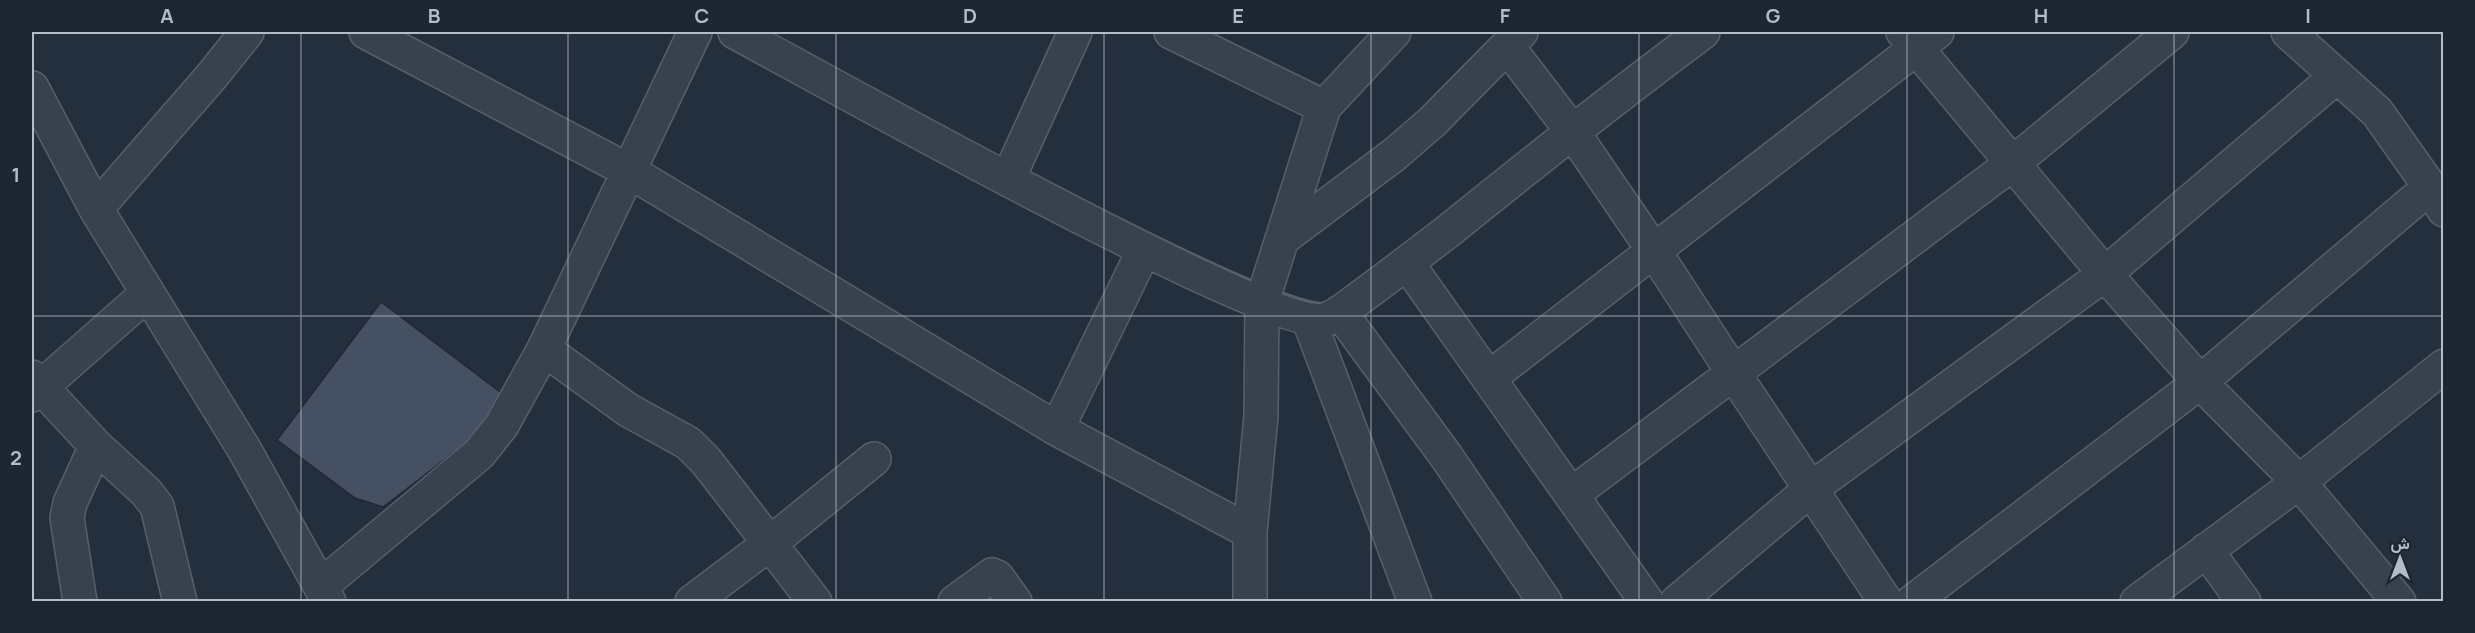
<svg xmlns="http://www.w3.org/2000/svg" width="2475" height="633" font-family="Manrope,Vazirmatn,sans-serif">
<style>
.building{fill:#455162;stroke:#1f2835;stroke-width:1.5}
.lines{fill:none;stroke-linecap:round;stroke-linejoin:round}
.street-casing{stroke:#565f6c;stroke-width:36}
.street{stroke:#38414e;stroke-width:33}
.grid{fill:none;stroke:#b4bcc9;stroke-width:1.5;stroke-opacity:0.55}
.neatline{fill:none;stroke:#b4bcc9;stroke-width:2}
.grid-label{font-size:20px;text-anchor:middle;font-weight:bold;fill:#b4bcc9}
</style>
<rect width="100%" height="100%" fill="#242f3e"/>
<path class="building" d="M381 302 504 395 469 441 383 507 355 498 277 440Z"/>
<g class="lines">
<g class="street-casing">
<path id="street" d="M366 32 629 171 1057 429 1250 532
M735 32C810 72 1279 336 1327 319 1339 315 1350 305 1361 297 1390 276 1418 254 1447 232 1531 164 1616 97 1703 32
M1171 32 1324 107
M1903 32 2105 274 2200 382 2299 482 2399 602
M2288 32 2377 112 2430 187 2444 210
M1507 46 1572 131 1654 251 1734 374 1886 602
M32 88 96 209 244 449 329 602
M1008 179 1075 32
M96 209 211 77 247 32
M1282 239 1395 154 1432 122 1521 32
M1407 263 1647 602
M1340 312 1446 456 1545 602
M1309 320 1415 602
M544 349 628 410 688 443 706 461 815 602
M32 377 96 446 146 492 157 506 180 602
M1489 378 1937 32
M32 395 148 293
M1057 429 1144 250
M1571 495 2013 163 2172 32
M2206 550 2244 602
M321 586 479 454 502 425 544 349 695 32
M80 602 67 518 70 503 96 446
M692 602 769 544 874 459
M955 602 992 575 997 577 1015 602
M1250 602V532L1261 416 1262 302 1324 107 1394 32
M1677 602 1812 488 2105 274 2337 76
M1912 602 2200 382 2430 187
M2137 602 2299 482 2444 366"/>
</g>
<use href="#street" class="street"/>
</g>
<path class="grid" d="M301 32V602M568 32V602M836 32V602M1104 32V602M1371 32V602M1639 32V602M1907 32V602M2174 32V602M32 316H2444"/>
<rect width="2475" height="633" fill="none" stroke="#1d2633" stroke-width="66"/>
<g transform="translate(2400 558)" stroke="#1d2633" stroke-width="4.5" paint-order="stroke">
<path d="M0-4.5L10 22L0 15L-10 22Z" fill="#b4bcc9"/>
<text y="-9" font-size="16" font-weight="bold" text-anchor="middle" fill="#b4bcc9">ش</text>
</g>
<rect x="33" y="33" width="2409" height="567" class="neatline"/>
<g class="grid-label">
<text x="167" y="23">A</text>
<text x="434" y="23">B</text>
<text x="702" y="23">C</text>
<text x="970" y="23">D</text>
<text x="1238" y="23">E</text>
<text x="1505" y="23">F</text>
<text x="1773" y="23">G</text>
<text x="2041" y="23">H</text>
<text x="2308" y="23">I</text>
<text x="16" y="182">1</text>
<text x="16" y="465">2</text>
</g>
</svg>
